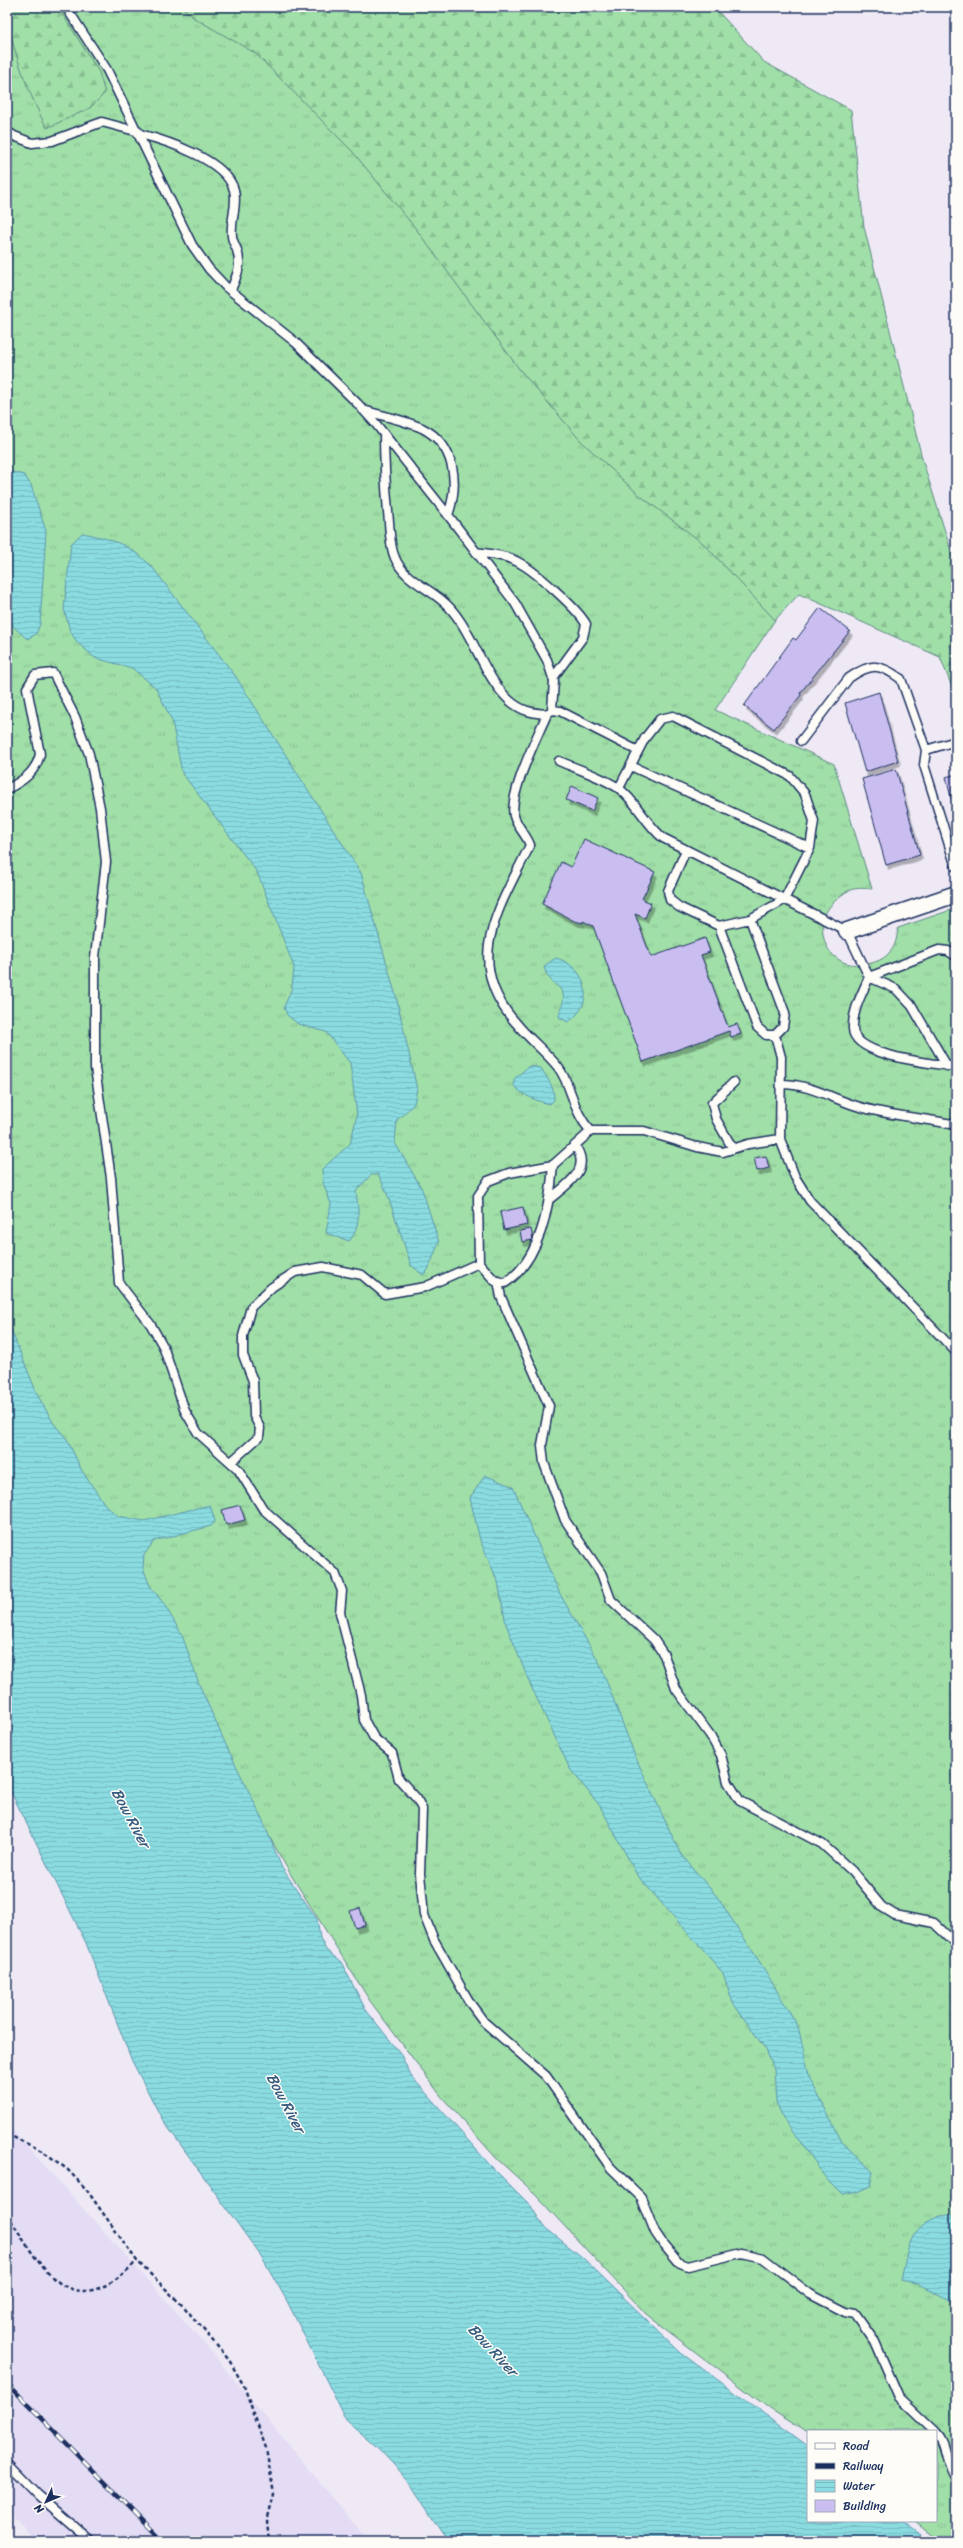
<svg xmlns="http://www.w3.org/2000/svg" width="963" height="2548" font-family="Sriracha,sans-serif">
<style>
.built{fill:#e3dcf4}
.grass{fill:url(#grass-tufts);stroke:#5e8783}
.forest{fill:url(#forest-firs);stroke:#5e8783}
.water{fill:url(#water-rules);stroke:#5e97ad}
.building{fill:#cabef0;stroke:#1b2f5e;filter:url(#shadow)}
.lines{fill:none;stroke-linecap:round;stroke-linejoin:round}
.lane-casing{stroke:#1b2f5e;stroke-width:11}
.street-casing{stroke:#1b2f5e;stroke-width:19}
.path{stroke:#1b2f5e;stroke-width:2.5;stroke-dasharray:4 3;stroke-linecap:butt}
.lane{stroke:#fdfcf7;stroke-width:8}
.street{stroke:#fdfcf7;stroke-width:16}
.rail-casing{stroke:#1b2f5e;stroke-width:4.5}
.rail{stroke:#fdfcf7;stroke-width:3;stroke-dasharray:9;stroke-linecap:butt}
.labels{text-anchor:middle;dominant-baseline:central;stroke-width:3;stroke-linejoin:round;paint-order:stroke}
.water-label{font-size:15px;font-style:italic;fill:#375a7f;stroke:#fdfcf7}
</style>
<defs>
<pattern id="grass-tufts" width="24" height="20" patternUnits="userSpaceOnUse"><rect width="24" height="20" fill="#a0dfa8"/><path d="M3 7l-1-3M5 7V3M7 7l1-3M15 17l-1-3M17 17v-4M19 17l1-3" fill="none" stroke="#89c093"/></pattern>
<pattern id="forest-firs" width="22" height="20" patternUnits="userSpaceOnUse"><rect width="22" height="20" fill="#a0dfa8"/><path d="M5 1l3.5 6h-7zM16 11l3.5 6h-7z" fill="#89c093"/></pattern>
<pattern id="water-rules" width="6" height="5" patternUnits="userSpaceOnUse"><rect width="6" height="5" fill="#8adce1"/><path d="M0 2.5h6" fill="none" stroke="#76bdc3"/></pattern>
<filter id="shadow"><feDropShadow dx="2.5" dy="4.5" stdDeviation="0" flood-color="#0004"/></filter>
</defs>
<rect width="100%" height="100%" fill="#eee9f5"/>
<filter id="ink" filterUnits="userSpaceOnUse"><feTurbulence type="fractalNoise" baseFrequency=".025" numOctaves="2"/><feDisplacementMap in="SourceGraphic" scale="8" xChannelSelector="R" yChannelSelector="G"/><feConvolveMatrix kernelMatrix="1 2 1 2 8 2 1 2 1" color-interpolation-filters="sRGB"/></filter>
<g filter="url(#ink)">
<path class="built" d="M7 2124 196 2334 369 2541H37L7 2511Z"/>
<path class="grass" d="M7 7H270L602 384 775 620 715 710 834 764 872 889C852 887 847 889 832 904 817 919 820 950 841 961 854 968 879 965 889 953 896 946 897 937 898 928L954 909 956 913V2541H939L914 2521H936V2431H808V2433L770 2409 647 2315 529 2188 497 2159 441 2096 370 2001 291 1875 7 1374Z"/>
<path class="forest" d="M7 7H58L99 72 105 93 90 108 47 128C31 100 7 39 7 7Z
M182 7H714L764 62 851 110 864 227 923 462 956 566V697L940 657 799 594 775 620 704 544 638 494 580 440 520 370 416 229 352 151 255 53 194 18Z"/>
<path class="water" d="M7 471 24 475 31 485 46 531 40 624 36 634 27 639 13 626 7 611Z
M82 533C113 539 131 545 153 568L236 677 361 873 397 1000 417 1089 414 1104 397 1120 395 1143 422 1189 439 1242 428 1270 423 1275 411 1265 387 1193 378 1174 371 1175 356 1191C358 1209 362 1227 349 1241L326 1233 331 1204 323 1183 322 1169 350 1144 357 1115 350 1063 326 1032 298 1024 287 1015 284 1007 292 988 294 967 257 872 182 773 172 721 156 688 132 668 95 658 77 642 70 631 64 609 71 544Z
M556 958C587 967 597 1003 568 1022L559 1017C560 1010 565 1001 563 994 559 983 548 984 544 966Z
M529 1066 541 1068C547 1079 555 1086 554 1100L550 1104C538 1102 522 1095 514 1086V1079Z
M7 1320 38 1396 54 1424 67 1439 82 1471 106 1506 118 1516 144 1521 210 1505 215 1521 211 1526 154 1541 144 1555 143 1568 150 1586 164 1604 182 1635 199 1684 226 1745 261 1816 282 1868 317 1919 320 1938 326 1950 341 1962 366 2010 400 2053 411 2076 490 2165 531 2206 543 2226 582 2257 681 2353 808 2446V2521H901L929 2541H447L408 2480 377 2447 346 2420 287 2301 263 2259 162 2119 132 2061 86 1943 7 1784Z
M485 1475 513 1487 560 1594 600 1664 635 1756 680 1853 718 1898 761 1964 798 2026 810 2079 842 2142 873 2172 870 2186 857 2192 843 2195 829 2181 784 2120 776 2102 774 2069 766 2050 733 2003 723 1973 637 1875 600 1806 570 1769 530 1684 506 1624 498 1582 480 1540 470 1498Z
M952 2213 956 2218V2303L918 2284 901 2281C909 2243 909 2222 952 2213Z"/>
<path class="building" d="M820 608 850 631 800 693 801 695 774 729 744 706 793 638 796 640Z
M879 692 898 761 865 772 845 703Z
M896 769 920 855 886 865 862 779Z
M956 774V818L946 777Z
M572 786 598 798 592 811 566 800Z
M584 839 655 872 642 899 651 903 645 918 635 914 651 957 705 938 710 952 701 955 728 1027 737 1024 741 1034 731 1037 729 1031 643 1062 593 926 583 921V923L574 921 542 904 561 862 571 867Z
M766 1156 769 1168 757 1171 754 1158Z
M523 1207 527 1225 504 1230 500 1212Z
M531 1229 533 1240 522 1242 520 1231Z
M240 1505 245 1520 226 1525 222 1510Z
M360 1908 365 1925 355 1928 350 1911Z"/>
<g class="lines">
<g class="lane-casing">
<path id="lane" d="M66 7 107 70 192 245 209 269 226 287 295 342 357 403 376 424 448 515 515 603 547 660 554 681 552 710
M7 131 14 136 32 143 52 141 102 122 139 132
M140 134C167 141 226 160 234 190 238 206 230 220 232 236 232 240 235 245 237 250 242 266 237 275 231 290
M363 410C383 416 404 420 422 428 456 445 459 484 448 515
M384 434C384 464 386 492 389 522 390 534 390 547 395 558 405 582 432 588 450 608 473 633 484 677 509 700 521 711 532 713 547 714
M476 552C490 554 506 555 518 562 535 571 577 608 586 624L583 637 553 678
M801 741 849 678C871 663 879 663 901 679L926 750 924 765 956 867
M926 750 956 741
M559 761C577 769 606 778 621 790 637 803 646 824 663 838L847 931 869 977 896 989 912 1006 947 1066
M631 766 810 848
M619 788 645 738 660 719 673 716 790 776 805 794 814 821 810 848 784 900 750 919 719 926 679 907 670 900 668 891 686 850
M7 789C23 781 36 772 40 754L27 688 35 675 53 673 75 717 89 754 100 808 106 862 95 957V1068L111 1178 119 1283 151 1325 163 1346 185 1411 198 1433 238 1469 263 1509 335 1573 342 1591 340 1613 361 1695 364 1720 374 1738 392 1753 399 1779 417 1799 422 1809 420 1874 424 1915 434 1940 470 2003 484 2022 546 2076 611 2168 641 2197 655 2232 663 2244 678 2262 688 2266 741 2253 763 2258 810 2294 845 2312 855 2314 875 2342 899 2397 935 2431
M719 926 757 1027 766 1035H775L783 1027 785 1013 750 919
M956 956 948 951 939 950 869 977C862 994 852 1011 853 1029 854 1057 934 1063 956 1067
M775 1035 781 1057 780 1139 795 1177 810 1201 956 1352
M781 1084C811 1084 832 1099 860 1107 891 1116 924 1118 956 1125
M591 1131C572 1112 573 1087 558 1067 545 1051 529 1039 516 1023 460 961 501 906 530 845 526 834 517 827 514 816 508 795 538 735 547 714L552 710 560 711 638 751
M733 1149 716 1119 712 1103 734 1082
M553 1165C550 1204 541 1260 505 1283L495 1281 479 1263 478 1196 488 1181 509 1173 553 1165 591 1131H644L697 1147 723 1152 748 1144 780 1139
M551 1198C568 1184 592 1169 575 1146
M498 1281 501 1297 549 1406 542 1445 544 1463 565 1520 601 1573 611 1600 654 1640 664 1655 676 1689 710 1735 721 1755 728 1782 740 1801 822 1844 852 1871 882 1907 895 1915 934 1923 956 1944
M231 1462 259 1437 260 1428 254 1416 253 1381 243 1355V1336L251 1307 272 1287 295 1272 323 1267 362 1275 385 1294 425 1287 479 1263
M936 2432C948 2444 945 2464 956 2478
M7 2463 38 2495 91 2541"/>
</g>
<g class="street-casing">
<path id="street" d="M847 931 956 894"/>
</g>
<path class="path" d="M7 2134 44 2152 68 2170 86 2189 137 2261 185 2308 229 2360 244 2386 266 2448 274 2494 267 2521 269 2541
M7 2214C44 2272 71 2327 137 2261"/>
<use href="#lane" class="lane"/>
<use href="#street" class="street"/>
<g class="rail-casing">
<path id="rail" d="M7 2383 163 2541"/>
</g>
<use href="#rail" class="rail"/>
</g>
</g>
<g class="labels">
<g class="water-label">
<text transform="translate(131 1818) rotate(62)">Bow River</text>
<text transform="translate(286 2103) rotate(62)">Bow River</text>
<text transform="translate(493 2350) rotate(47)">Bow River</text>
</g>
</g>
<rect width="963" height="2548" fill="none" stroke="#fdfcf7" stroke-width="24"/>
<rect x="12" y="12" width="939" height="2524" fill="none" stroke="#1b2f5e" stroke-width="1.5" filter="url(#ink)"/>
<rect x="807" y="2430" width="130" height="92" fill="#fdfcf7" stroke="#a3aaba"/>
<rect x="815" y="2443" width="20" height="6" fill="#fdfcf7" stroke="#a3aaba"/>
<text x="843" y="2450" font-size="12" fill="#1b2f5e">Road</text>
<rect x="815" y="2463" width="20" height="6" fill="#1b2f5e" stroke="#a3aaba"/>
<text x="843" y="2470" font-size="12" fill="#1b2f5e">Railway</text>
<rect x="815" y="2480" width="20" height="12" fill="url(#water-rules)" stroke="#a3aaba"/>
<text x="843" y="2490" font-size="12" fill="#1b2f5e">Water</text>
<rect x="815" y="2500" width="20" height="12" fill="#cabef0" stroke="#a3aaba"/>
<text x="843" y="2510" font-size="12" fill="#1b2f5e">Building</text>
<g transform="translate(46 2502) rotate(226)" stroke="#fdfcf7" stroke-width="3" paint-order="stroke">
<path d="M0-3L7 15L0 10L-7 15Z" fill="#1b2f5e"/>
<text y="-6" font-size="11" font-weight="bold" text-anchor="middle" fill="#1b2f5e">N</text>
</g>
</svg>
